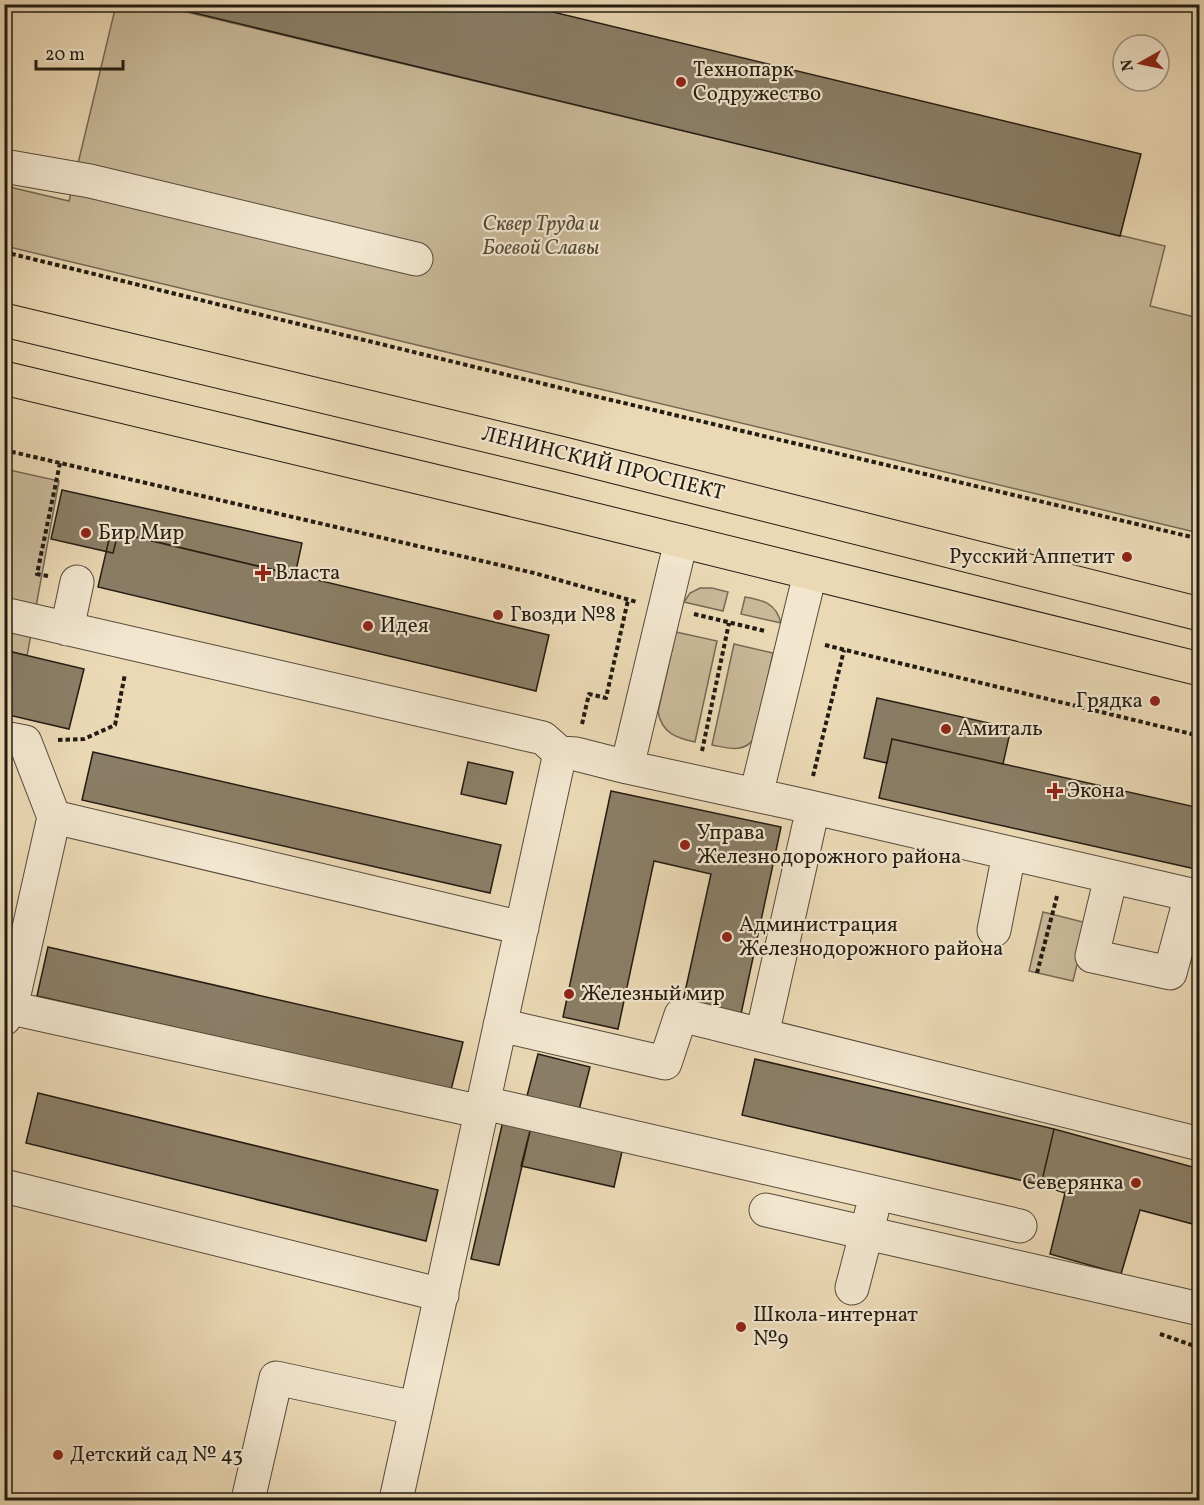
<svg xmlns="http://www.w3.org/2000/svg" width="1204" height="1505" font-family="Vollkorn,serif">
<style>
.green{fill:#c9b999;stroke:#766a56;stroke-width:1.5}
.building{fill:#8b7e67;stroke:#231c12;stroke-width:1.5}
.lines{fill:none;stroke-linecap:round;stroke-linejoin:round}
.minor-casing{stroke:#554b3b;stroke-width:35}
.major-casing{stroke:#231c12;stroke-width:35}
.path{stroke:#231c12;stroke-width:4;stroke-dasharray:4.5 3;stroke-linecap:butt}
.minor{stroke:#f2e6cf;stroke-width:33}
.major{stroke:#ebd9b5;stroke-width:33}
.poi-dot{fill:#8f2418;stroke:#f2e6cf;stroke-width:2}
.labels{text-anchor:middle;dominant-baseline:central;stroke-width:4.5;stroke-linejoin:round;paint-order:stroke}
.poi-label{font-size:21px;fill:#231c12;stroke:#f2e6cf;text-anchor:start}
.park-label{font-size:21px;font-style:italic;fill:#554b3a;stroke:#f2e6cf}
.street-label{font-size:21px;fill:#231c12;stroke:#f2e6cf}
</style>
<rect width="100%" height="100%" fill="#ebd9b5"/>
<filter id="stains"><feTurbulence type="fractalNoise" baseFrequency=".00333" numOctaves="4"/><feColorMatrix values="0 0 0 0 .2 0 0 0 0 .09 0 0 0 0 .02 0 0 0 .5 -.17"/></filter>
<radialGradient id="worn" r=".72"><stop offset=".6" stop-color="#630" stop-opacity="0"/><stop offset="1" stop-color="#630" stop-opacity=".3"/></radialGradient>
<path class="green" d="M116 5H157L1165 246 1150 306 1199 318V533L5 246V186L69 201Z
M5 469 59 481 27 656 5 650Z
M700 588H712L728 592 723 611 684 602 690 593Z
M745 597C763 600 776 603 781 623L741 614Z
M676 632 717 641 695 742C676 738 662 733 658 712Z
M734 644 773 653 755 737C745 754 728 748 712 745Z
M1043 912 1087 923 1073 981 1029 971Z"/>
<path class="building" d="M157 4H520L1141 154 1120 236Z
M62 490 302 543 295 575 118 533 113 553 51 539Z
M111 531 549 635 536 691 98 587Z
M4 650 84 669 69 729 4 714Z
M877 698 1011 728 1003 764 892 739 887 763 864 758Z
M892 739 1200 808V870L879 798Z
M93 752 501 845 490 893 82 800Z
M468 762 513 772 506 804 461 794Z
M611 791 781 827 741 1014 683 1001 711 874 654 861 618 1029 563 1017Z
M48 947 463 1042 451 1090 37 996Z
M538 1054 590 1067 579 1110 527 1096Z
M755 1059 1054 1129 1041 1185 742 1115Z
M38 1093 438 1190 426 1241 26 1143Z
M503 1121 531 1127 499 1265 471 1259Z
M531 1127 623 1147 614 1187 521 1166Z
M1054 1129 1200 1169V1226L1140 1210 1121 1274 1050 1254 1065 1193 1041 1185Z"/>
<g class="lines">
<g class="minor-casing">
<path id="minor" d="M4 166 90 181 416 259
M4 614 543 738 560 753 576 754 627 767 806 806 1200 897
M67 629 77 582
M4 738 25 742 54 817 522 928
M627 767 681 541
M756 795 810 574
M1111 877 1092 956 1170 973 1191 895
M994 930 1009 854
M11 1008 482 1112
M4 1019 11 1008 54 817
M500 1025 665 1063 681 1015 1200 1144
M762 1035 813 808
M484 1103 1020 1226
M4 1186 442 1295
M766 1210 1200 1309
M852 1288 872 1211
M248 1500 276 1378 415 1408
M396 1500 560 753"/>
</g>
<g class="major-casing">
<path id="major" d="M4 320 560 453 1200 614
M4 378 547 508 1200 669"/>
</g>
<path class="path" d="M4 252 573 391 1200 539
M4 450 534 573 637 602
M48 576 37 574 60 463
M694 614 765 631
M825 645 1200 736
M582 724 589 694 606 698 628 600
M58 740 84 739 115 725 125 674
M702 751 729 623
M813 776 844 650
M1037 973 1057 896
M1160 1334 1200 1348"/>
<use href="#minor" class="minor"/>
<use href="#major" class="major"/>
</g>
<g class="poi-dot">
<circle cx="681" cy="82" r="6"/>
<circle cx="86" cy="533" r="6"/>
<circle cx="1127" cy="557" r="6"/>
<path d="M260 564h6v6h6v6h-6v6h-6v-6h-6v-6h6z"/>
<circle cx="498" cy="615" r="6"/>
<circle cx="368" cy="626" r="6"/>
<circle cx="1155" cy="701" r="6"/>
<circle cx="946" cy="729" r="6"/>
<path d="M1052 782h6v6h6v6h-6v6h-6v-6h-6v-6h6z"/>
<circle cx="685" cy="845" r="6"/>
<circle cx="727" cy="937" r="6"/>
<circle cx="569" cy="994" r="6"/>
<circle cx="1136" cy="1183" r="6"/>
<circle cx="741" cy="1327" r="6"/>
<circle cx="58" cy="1455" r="6"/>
</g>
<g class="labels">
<g class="poi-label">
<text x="693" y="70">Технопарк<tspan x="693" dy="24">Содружество</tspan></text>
<text x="98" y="533">Бир Мир</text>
<text x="1115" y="557" text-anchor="end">Русский Аппетит</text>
<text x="275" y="573">Власта</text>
<text x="510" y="615">Гвозди №8</text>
<text x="380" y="626">Идея</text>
<text x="1143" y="701" text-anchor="end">Грядка</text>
<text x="958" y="729">Амиталь</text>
<text x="1067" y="791">Экона</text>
<text x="697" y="833">Управа<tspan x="697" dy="24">Железнодорожного района</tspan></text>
<text x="739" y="925">Администрация<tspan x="739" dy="24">Железнодорожного района</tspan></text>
<text x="581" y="994">Железный мир</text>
<text x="1124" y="1183" text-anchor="end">Северянка</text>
<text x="753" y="1315">Школа-интернат<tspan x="753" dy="24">№9</tspan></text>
<text x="70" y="1455">Детский сад № 43</text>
</g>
<g class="park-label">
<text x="541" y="224">Сквер Труда и<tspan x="541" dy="24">Боевой Славы</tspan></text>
</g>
<g class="street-label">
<text transform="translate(603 464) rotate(14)">ЛЕНИНСКИЙ ПРОСПЕКТ</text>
</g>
</g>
<rect width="1204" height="1505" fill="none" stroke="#ebd9b5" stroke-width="24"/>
<rect x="6" y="6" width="1192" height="1493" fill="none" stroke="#231c12" stroke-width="3"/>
<rect x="12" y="12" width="1180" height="1481" fill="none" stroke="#231c12" stroke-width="1.5"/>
<g transform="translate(1141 63) rotate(261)"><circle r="28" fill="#f2e6cf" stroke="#9f9583" stroke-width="1.5"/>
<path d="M0-4.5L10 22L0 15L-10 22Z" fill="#8f2418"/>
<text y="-9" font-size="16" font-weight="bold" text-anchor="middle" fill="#231c12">N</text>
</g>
<path d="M36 60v9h87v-9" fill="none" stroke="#231c12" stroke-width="3"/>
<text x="45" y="60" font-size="18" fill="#231c12" stroke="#f2e6cf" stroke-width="4.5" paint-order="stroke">20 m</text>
<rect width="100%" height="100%" filter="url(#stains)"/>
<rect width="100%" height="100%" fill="url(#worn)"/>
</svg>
